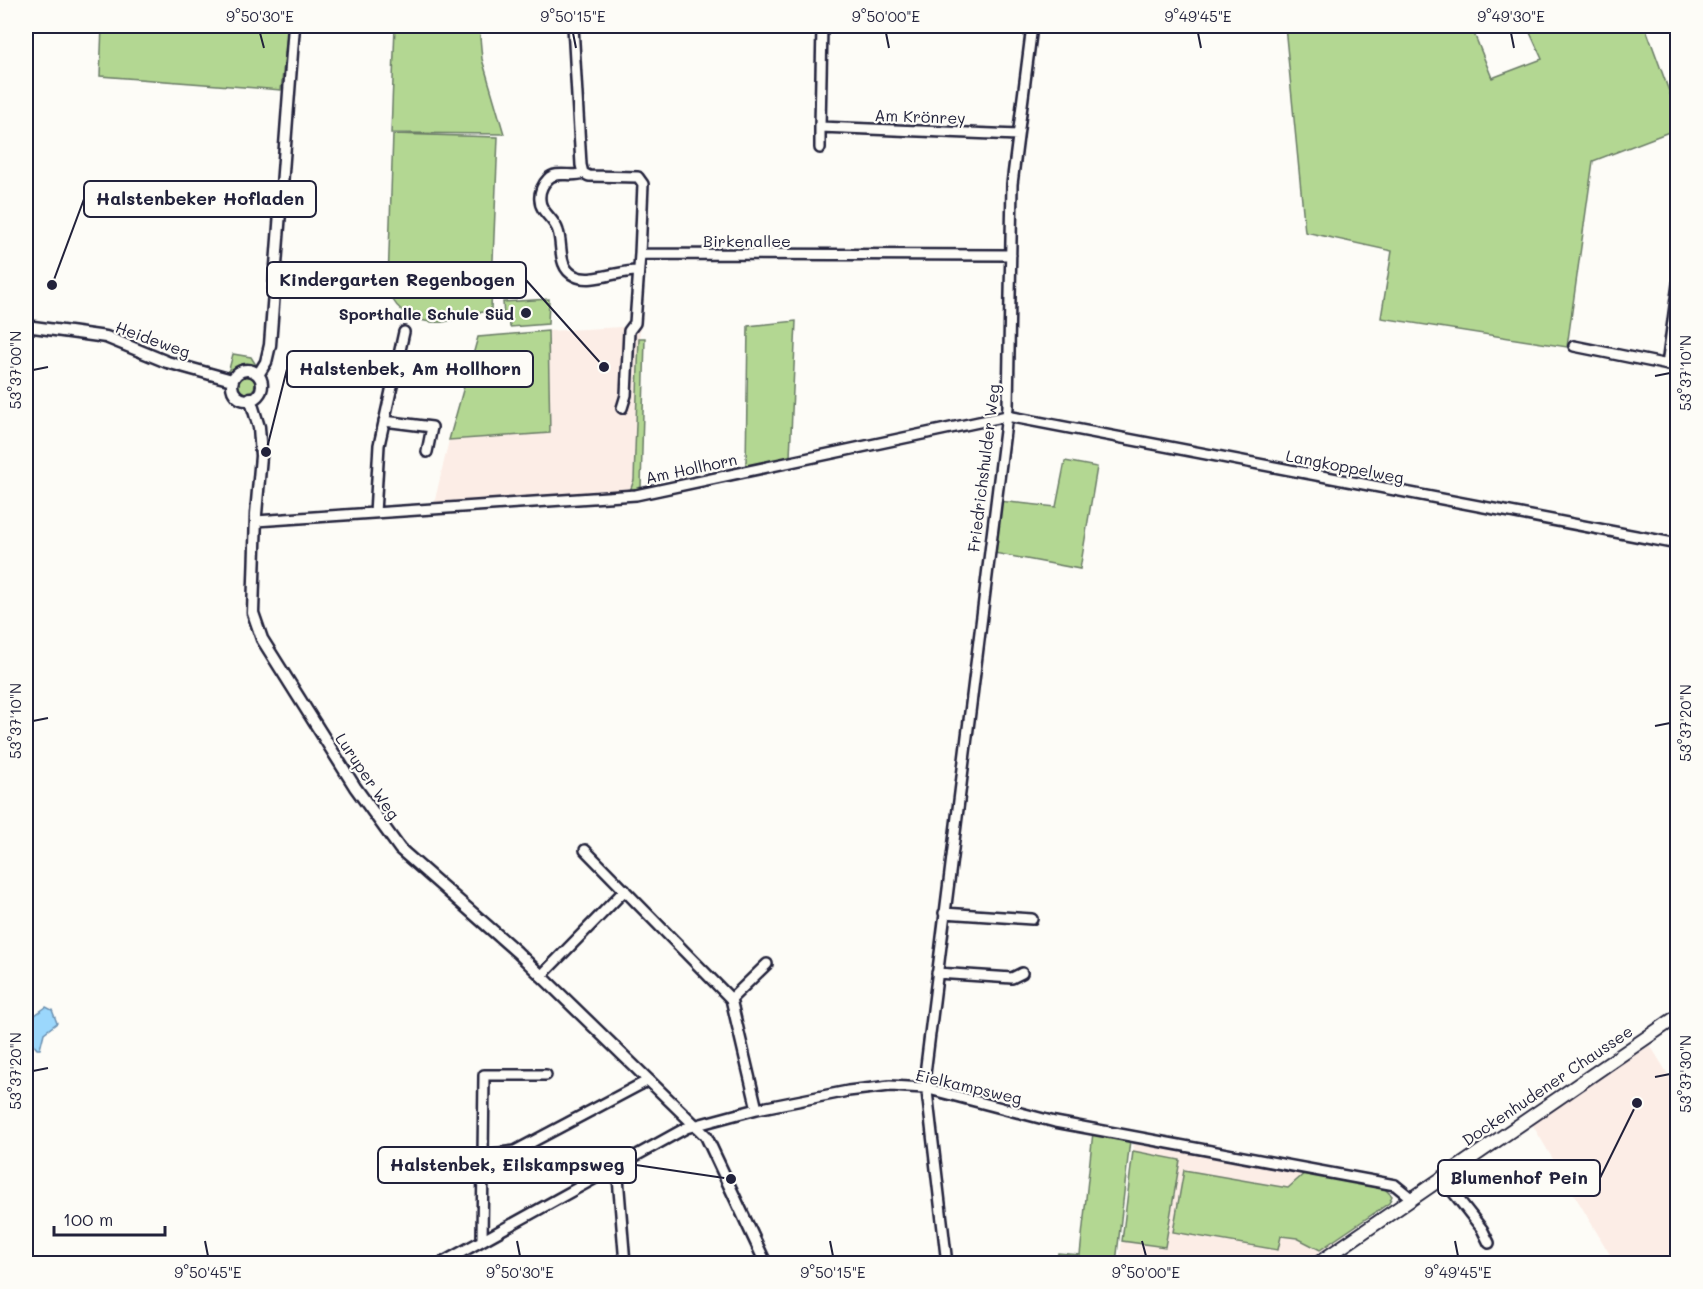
<svg xmlns="http://www.w3.org/2000/svg" width="1703" height="1289" font-family="Mali,sans-serif">
<style>
.built{fill:#fcede6}
.green{fill:#b3d792;stroke:#6a7c66;stroke-width:1.5}
.water{fill:#9bd7fc;stroke:#6b8faf;stroke-width:1.5}
.lines{fill:none;stroke-linecap:round;stroke-linejoin:round}
.minor-casing{stroke:#22223b;stroke-width:14}
.tertiary-casing{stroke:#22223b;stroke-width:15}
.secondary-casing{stroke:#22223b;stroke-width:16}
.minor{stroke:#fdfcf7;stroke-width:9}
.tertiary{stroke:#fdfcf7;stroke-width:10}
.secondary{stroke:#fdfcf7;stroke-width:12}
.ticks{fill:none;stroke:#22223b;stroke-width:2}
.poi-dot{fill:#22223b;stroke:#fdfcf7;stroke-width:2}
.labels{text-anchor:middle;dominant-baseline:central;stroke-width:4.5;stroke-linejoin:round;paint-order:stroke}
.street-label{font-size:16px;fill:#22223b;stroke:#fdfcf7}
.poi-label{font-size:16px;font-weight:bold;fill:#22223b;stroke:#fdfcf7;text-anchor:end}
.leader{fill:none;stroke:#22223b;stroke-width:2}
.callout-dot{fill:#22223b;stroke:#fdfcf7;stroke-width:2}
.callout{fill:#fdfcf7;stroke:#22223b;stroke-width:2}
.callout-label{font-size:18px;text-anchor:middle;font-weight:bold;fill:#22223b}
.neatline{fill:none;stroke:#22223b;stroke-width:2}
.ticks-label{font-size:15px;text-anchor:middle;fill:#22223b}
</style>
<rect width="100%" height="100%" fill="#fdfcf7"/>
<filter id="ink" filterUnits="userSpaceOnUse"><feTurbulence type="fractalNoise" baseFrequency=".0167" numOctaves="2"/><feDisplacementMap in="SourceGraphic" scale="12" xChannelSelector="R" yChannelSelector="G"/><feConvolveMatrix kernelMatrix="1 2 1 2 8 2 1 2 1" color-interpolation-filters="sRGB"/></filter>
<g filter="url(#ink)">
<path class="built" d="M640 326 634 480 630 491 434 504 449 440 550 433 548 331Z
M1650 1045 1677 1089V1263H1615L1532 1124Z
M1134 1140 1383 1187 1392 1196 1389 1203 1305 1263 1119 1264Z"/>
<path class="green" d="M102 26H288L281 90 100 76Z
M395 26H479L482 59 504 134 391 133Z
M1285 26H1471L1492 78 1542 59 1527 26H1645L1677 113V129L1593 161 1567 347 1381 318 1392 251 1305 232Z
M393 134 498 137 491 309 488 312C471 311 459 320 443 322 426 324 402 316 393 300 390 295 390 288 388 282Z
M549 299 548 324 510 327 509 317H504L503 302Z
M796 321 790 457 746 466 748 326Z
M548 331 550 433 449 440 478 337Z
M639 338H645L641 487 630 491 634 480Z
M233 354 251 357 256 365 228 373Z
M237 384a9 9 0 1 1 18 0a9 9 0 1 1-18 0Z
M1065 461 1097 467 1080 569 994 553 999 501 1056 507Z
M1093 1132 1130 1140 1116 1263 1056 1264 1058 1253 1080 1255Z
M1133 1151 1180 1160 1165 1247 1122 1241Z
M1184 1170 1288 1188 1306 1172 1383 1187 1392 1196 1389 1203 1320 1250 1297 1238 1281 1236 1278 1250 1173 1232Z"/>
<path class="water" d="M46 1007 52 1010 57 1023 44 1033 40 1049H37L28 1038 35 1015Z"/>
<g class="lines">
<g class="minor-casing">
<path id="minor" d="M573 26 581 165 583 173 589 176 638 177 643 184 640 254
M822 26 820 127 1018 135
M820 148V127
M583 173C573 178 556 170 548 179 543 184 539 192 540 200 540 212 555 219 558 231 563 245 557 268 575 276 591 284 619 270 638 271
M1574 346 1678 367
M1667 365 1678 284
M622 408 626 395 629 331 635 323 640 254 1011 255
M384 421 432 427 427 452
M375 513 379 445 404 332
M256 521 636 495 1007 416 1678 544
M585 850 731 999 757 1109
M944 913 1032 919
M937 973 1012 978 1022 973
M541 976 625 890
M731 999 767 964
M484 1155 515 1151 647 1081
M617 1165 625 1264
M1442 1178 1482 1229 1489 1243
M482 1240 484 1075H546
M440 1264 686 1128 757 1109 848 1091 890 1086 925 1088 1055 1122 1395 1185 1411 1198
M947 1264 925 1074 1008 407 1012 184 1032 26"/>
</g>
<g class="tertiary-casing">
<path id="tertiary" d="M26 326 106 337 167 362 232 380
M232 385a15 15 0 1 1 30 0a15 15 0 1 1-30 0Z
M258 375 266 362 270 345 294 26
M250 398 259 427 261 456 256 514 253 613 262 639 355 787 400 849 517 952 706 1136 766 1264"/>
</g>
<g class="secondary-casing">
<path id="secondary" d="M1317 1264 1678 1016"/>
</g>
<use href="#minor" class="minor"/>
<use href="#tertiary" class="tertiary"/>
<use href="#secondary" class="secondary"/>
</g>
</g>
<path class="ticks" d="M260 33 264 48M573 33 576 48M886 33 889 48M1198 33 1201 48M1511 33 1514 48M33 370 48 367M1655 376 1670 373M33 721 48 718M1655 726 1670 723M33 1071 48 1068M1655 1077 1670 1074M205 1241 208 1256M517 1241 520 1256M830 1241 833 1256M1142 1241 1146 1256M1455 1241 1458 1256"/>
<circle class="poi-dot" cx="526" cy="313" r="6"/>
<g class="labels">
<g class="street-label">
<text transform="translate(920 116) rotate(2)">Am Krönrey</text>
<text x="747" y="240">Birkenallee</text>
<text transform="translate(153 339) rotate(20)">Heideweg</text>
<text transform="translate(1345 466) rotate(11)">Langkoppelweg</text>
<text transform="translate(691 468) rotate(-12)">Am Hollhorn</text>
<text transform="translate(983 468) rotate(-83)">Friedrichshulder Weg</text>
<text transform="translate(368 776) rotate(56)">Luruper Weg</text>
<text transform="translate(1547 1085) rotate(-34)">Dockenhudener Chaussee</text>
<text transform="translate(969 1086) rotate(13)">Eielkampsweg</text>
</g>
<g class="poi-label">
<text x="514" y="313">Sporthalle Schule Süd</text>
</g>
</g>
<path class="leader" d="M52 285L84 199M604 367L526 280M266 452L287 369M731 1179L636 1165M1637 1103L1600 1178"/>
<g class="callout-dot">
<circle cx="52" cy="285" r="6"/>
<circle cx="604" cy="367" r="6"/>
<circle cx="266" cy="452" r="6"/>
<circle cx="731" cy="1179" r="6"/>
<circle cx="1637" cy="1103" r="6"/>
</g>
<g class="callout">
<rect x="84" y="181" width="232" height="36" rx="6"/>
<rect x="267" y="262" width="259" height="36" rx="6"/>
<rect x="287" y="351" width="246" height="36" rx="6"/>
<rect x="378" y="1147" width="258" height="36" rx="6"/>
<rect x="1438" y="1160" width="162" height="36" rx="6"/>
</g>
<g class="callout-label">
<text x="200" y="205">Halstenbeker Hofladen</text>
<text x="397" y="286">Kindergarten Regenbogen</text>
<text x="410" y="375">Halstenbek, Am Hollhorn</text>
<text x="507" y="1171">Halstenbek, Eilskampsweg</text>
<text x="1519" y="1184">Blumenhof Pein</text>
</g>
<rect width="1703" height="1289" fill="none" stroke="#fdfcf7" stroke-width="66"/>
<path d="M54 1226v9h111v-9" fill="none" stroke="#22223b" stroke-width="3"/>
<text x="63" y="1226" font-size="18" fill="#22223b" stroke="#fdfcf7" stroke-width="4.5" paint-order="stroke">100 m</text>
<rect x="33" y="33" width="1637" height="1223" class="neatline"/>
<g class="ticks-label">
<text x="260" y="22">9°50'30"E</text>
<text x="573" y="22">9°50'15"E</text>
<text x="886" y="22">9°50'00"E</text>
<text x="1198" y="22">9°49'45"E</text>
<text x="1511" y="22">9°49'30"E</text>
<text transform="translate(16 370) rotate(-90)" y="5">53°37'00"N</text>
<text transform="translate(1686 373) rotate(-90)" y="5">53°37'10"N</text>
<text transform="translate(16 721) rotate(-90)" y="5">53°37'10"N</text>
<text transform="translate(1686 723) rotate(-90)" y="5">53°37'20"N</text>
<text transform="translate(16 1071) rotate(-90)" y="5">53°37'20"N</text>
<text transform="translate(1686 1074) rotate(-90)" y="5">53°37'30"N</text>
<text x="208" y="1278">9°50'45"E</text>
<text x="520" y="1278">9°50'30"E</text>
<text x="833" y="1278">9°50'15"E</text>
<text x="1146" y="1278">9°50'00"E</text>
<text x="1458" y="1278">9°49'45"E</text>
</g>
</svg>
